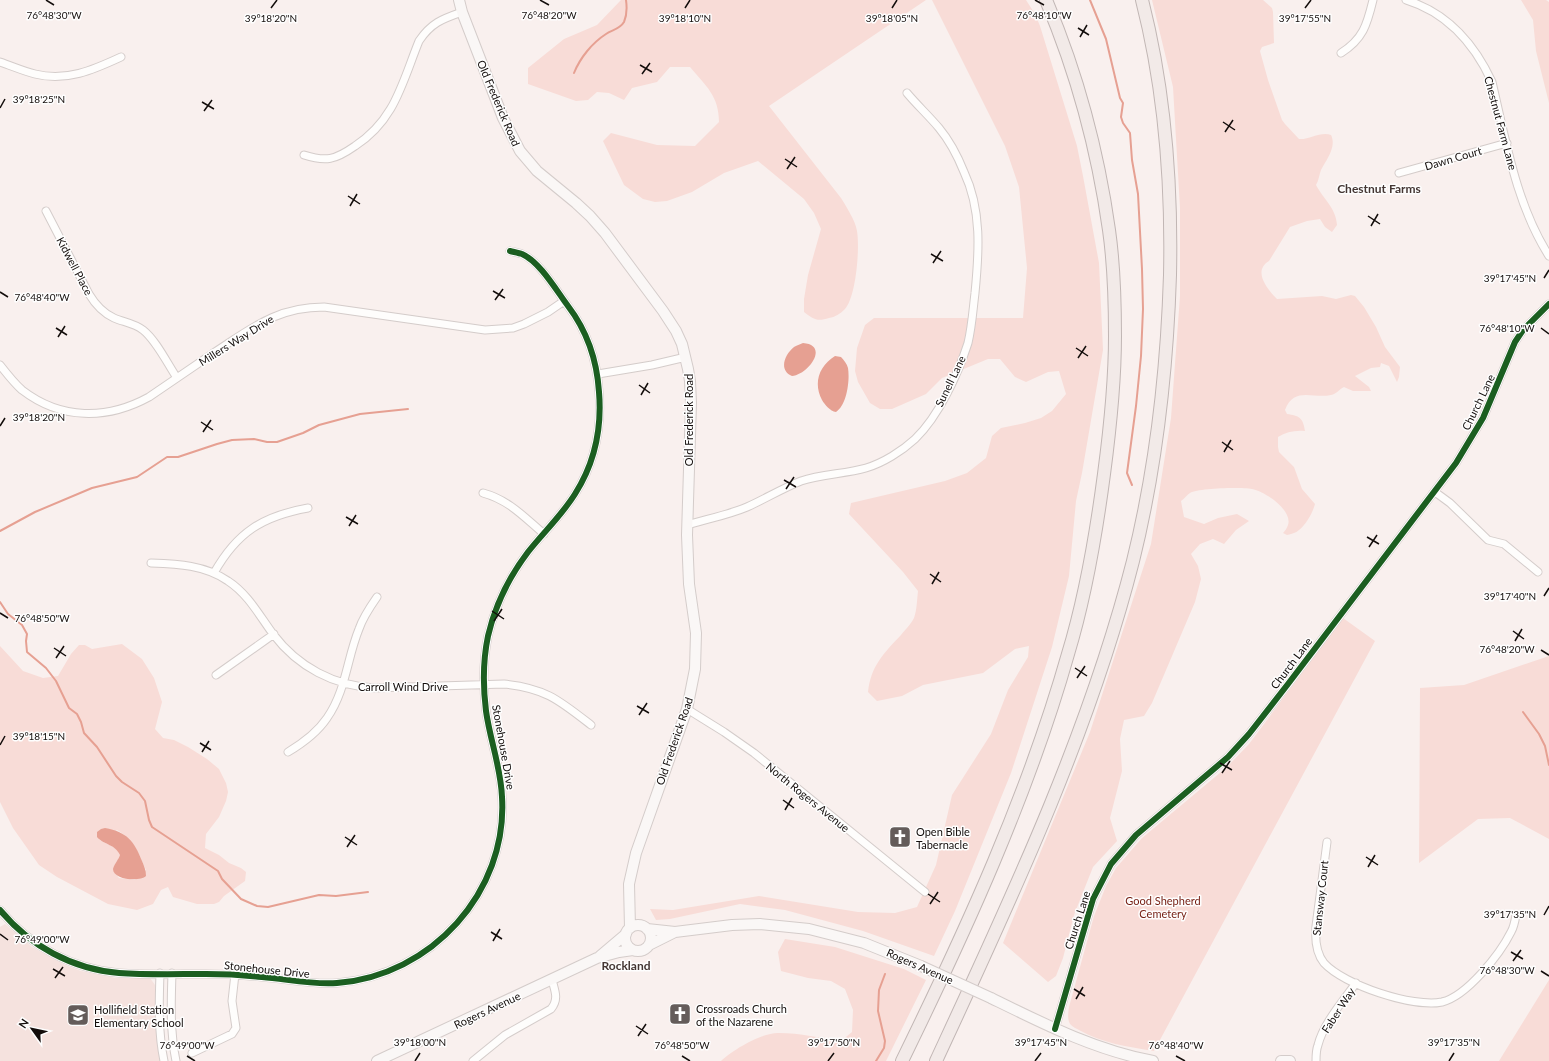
<svg xmlns="http://www.w3.org/2000/svg" width="1549" height="1061" font-family="Lato,sans-serif">
<style>
.built{fill:#f5e2de}
.green{fill:#f8dcd7;fill-rule:evenodd}
.water{fill:#e6a092}
.lines{fill:none;stroke-linecap:round;stroke-linejoin:round}
.stream{stroke:#e6a092;stroke-width:2}
.street-casing{stroke:#d4ccca;stroke-width:9}
.secondary-casing{stroke:#d4ccca;stroke-width:12}
.highway-casing{stroke:#c1b6b4;stroke-width:14}
.street{stroke:#fefdfc;stroke-width:7}
.secondary{stroke:#faf7f6;stroke-width:10}
.highway{stroke:#f2eae8;stroke-width:12}
.secondary-bridge-casing{stroke:#d4ccca;stroke-width:12;stroke-linecap:butt}
.secondary-bridge{stroke:#faf7f6;stroke-width:10}
.cycleway-casing{stroke:#fefefe;stroke-width:8}
.cycleway{stroke:#1b5e20;stroke-width:6}
.ticks{fill:none;stroke:#130d0b;stroke-width:1.5}
.labels{text-anchor:middle;dominant-baseline:central;stroke-width:3;stroke-linejoin:round;paint-order:stroke}
.street-label{font-size:11px;fill:#130d0b;stroke:#fefefe}
.poi-label{font-size:11px;fill:#130d0b;stroke:#fefefe;text-anchor:start}
.park-label{font-size:11px;fill:#741c10;stroke:#fefefe}
.neighbourhood-label{font-size:12px;font-weight:bold;fill:#443633;stroke:#fefefe}
.ticks-label{font-size:10px;text-anchor:middle;fill:#130d0b;stroke:#fefefe;stroke-width:3;stroke-linejoin:round;paint-order:stroke}
</style>
<rect width="100%" height="100%" fill="#f9f0ee"/>
<path class="built" d="M5 924 32 947 65 965 81 971 116 978H150L155 985V989L158 1042 161 1061H0V927Z"/>
<path class="green" d="M621 0H926L769 106 841 198C847 208 855 220 857 231 860 248 856 297 845 309 840 314 835 317 829 318 817 322 813 319 804 312V299L808 275 821 229 814 213 804 199 758 161 724 173 692 192 667 201 655 202 643 199 624 185 603 141 611 133 657 145 695 146 719 122C719 96 706 86 690 67H670L657 82 632 88 624 100 609 93 597 92 588 100 576 101 528 84V68L564 39 597 25Z
M932 0H1026L1035 14 1040 26 1077 146 1083 176 1099 263 1103 350 1082 473 1076 501 1069 576 1052 647 1011 773 955 911 934 956 863 931 785 910 740 904 670 919 656 920 650 909 673 910 759 896 858 912 895 913 917 907 936 865 952 795 991 734 1008 690 1028 657 1029 646 1015 649 983 673 923 685 902 696 877 701 868 692C871 666 883 654 901 635 905 630 911 624 914 618 917 610 917 599 918 591L903 572 849 514 851 503 945 481 967 473 986 458 992 436 1001 428 1025 423 1041 418 1052 411 1066 394 1059 371 1048 372 1026 382 1015 377 1000 359H988L942 378 926 394 892 409H880L870 403 858 382 855 371 857 348 865 325 874 318H1023L1027 268 1019 187 1005 146Z
M1152 0H1263L1272 8 1273 12 1274 43 1262 47 1260 51 1268 80 1282 120 1285 124 1299 139C1309 140 1321 131 1331 135 1337 147 1326 160 1321 170 1319 175 1319 180 1316 185 1324 200 1336 208 1337 225L1332 232 1325 227 1320 219 1307 221 1290 227 1269 261C1252 271 1268 290 1277 299L1322 296 1336 299 1351 295 1355 296 1364 307 1376 327 1385 347 1400 367 1399 377 1397 382 1389 366 1381 363 1380 367 1371 368 1355 376 1369 387 1371 391H1353L1344 387C1339 389 1337 394 1331 395 1313 399 1294 386 1285 410L1287 414C1299 416 1303 417 1305 431 1295 430 1286 432 1278 437V447L1279 452 1294 467 1302 489 1315 504C1313 512 1306 525 1299 530 1296 533 1291 534 1287 535L1283 533C1285 531 1287 528 1288 525 1293 510 1264 491 1252 489 1240 487 1199 488 1190 493 1187 495 1184 499 1181 501L1184 517 1204 524 1218 518 1237 514 1249 521 1236 530 1224 544 1213 539 1200 544 1191 554 1198 566 1201 579 1195 602 1152 703 1144 716 1124 720 1120 739 1122 771 1110 818 1117 841 1093 867 1074 915 1063 958 1056 976 1048 982 1003 943 1090 732 1151 544 1171 418 1180 296V208L1173 87Z
M1521 0H1546L1549 2V103L1536 51 1533 20Z
M1343 618 1375 641 1154 1051C1128 1047 1102 1043 1079 1030 1077 1029 1073 1027 1071 1025 1067 1021 1068 1013 1069 1007L1094 916 1106 886 1116 868 1142 838 1227 767 1249 744Z
M122 644 142 659 154 678 162 702 155 729 163 738 174 740 188 747 207 759 219 769 226 783 228 792 226 801 219 817 206 834 205 848 219 855 229 863 241 868 246 872 245 881 224 896 219 902 214 904H197L173 897 168 887 161 890 153 904 137 910 108 904 57 877 39 865 13 828 0 802V646L23 671 43 678 58 676 71 654 79 645H85L92 649ZM117 830C135 841 138 853 146 870L135 880 119 878 115 873 114 866 121 855C116 846 108 845 100 840Z
M1549 656V839L1510 818 1478 819 1419 863 1420 688 1464 685Z
M785 939 835 947 904 969 926 980 886 1061H721C732 1050 763 1032 779 1033 800 1033 821 1038 841 1041L852 1032 853 1010 845 989 831 981 808 978 781 971 778 952Z
M1549 980V1061H1499Z"/>
<path class="water" d="M803 343C830 345 808 375 792 376 778 370 785 354 794 347 797 345 801 344 803 343Z
M835 356 841 357C844 360 847 364 848 368 850 380 847 405 836 412 830 411 825 405 822 400 813 383 819 366 835 356Z
M105 828C127 832 134 841 142 861 144 866 146 870 146 876 140 882 113 880 113 869 114 864 119 859 120 855 115 844 104 845 97 837V832L101 829Z"/>
<g class="lines">
<path class="stream" d="M1090 0 1106 39 1120 98 1123 103 1121 117 1123 123 1130 133 1132 160 1138 194 1142 269 1143 309 1141 356 1136 406 1127 473 1132 485
M574 73C580 58 592 43 606 34 612 30 620 29 624 22 627 15 627 7 626 0
M0 531 35 512 92 488 137 477 167 457H178L217 444 232 440 254 439 267 442H277L303 433 319 425 360 414 408 409
M0 602 8 614 22 625 27 634 26 641 27 652 46 668 56 681 69 708 77 714 81 722 84 733 97 747 116 776 122 782 139 793 145 801 149 820 152 827 218 871 222 879 241 899 257 906 268 907 319 895 336 896 368 892
M1523 712 1539 734 1545 746 1549 765
M876 1061 884 1048 885 1041 878 1011 879 990 885 974"/>
<g class="street-casing">
<path id="street" d="M1406 0C1448 13 1474 43 1492 82 1506 141 1516 204 1549 256
M1341 53C1363 39 1367 25 1373 0
M0 62C12 66 23 71 35 74 66 82 93 70 121 57
M304 155C326 162 335 160 355 146 395 120 402 83 419 41 431 23 442 19 462 12
M1399 173 1507 143
M46 211 89 294C95 304 103 313 114 318 123 322 134 323 143 330 156 340 167 363 177 378
M0 365C7 374 14 383 22 390 61 420 107 420 149 397 171 382 193 367 215 352 252 328 277 307 324 307L485 330 513 328 524 324 548 312 564 301
M598 374 652 365 686 357
M1435 492 1450 503 1488 540 1504 544 1538 572
M483 493C509 500 524 517 544 534
M687 525C707 519 728 515 747 507 765 499 783 488 801 481 822 474 845 474 866 468 883 463 902 451 915 439 939 416 958 374 968 343 972 326 973 309 975 293 979 252 982 210 964 172 958 157 949 140 939 128 929 116 917 105 907 93
M151 563C178 564 205 565 228 581 248 594 259 615 273 634 298 667 334 686 375 688L504 684C545 688 559 700 591 725
M214 573C237 532 263 516 308 508
M216 675 274 634
M687 709 724 732 754 753 925 892
M288 752C303 743 317 733 327 718 346 691 347 658 359 629 363 617 370 607 377 597
M1327 842 1316 926C1315 938 1315 952 1324 963 1344 985 1413 1008 1442 1002 1467 996 1500 954 1511 932 1514 927 1515 921 1516 915
M0 910C30 946 72 969 119 973 147 975 177 974 206 974 225 974 244 975 262 977 287 979 312 985 337 983 431 976 508 892 502 797 501 768 490 740 486 711 483 687 483 660 488 636 495 606 509 577 528 552 543 533 562 515 575 494 594 464 602 428 599 392 597 361 587 331 568 306 556 290 540 262 522 254 519 253 514 252 510 251
M160 973C159 1003 158 1032 164 1061
M172 973C171 1003 170 1032 176 1061
M1055 1029 1093 899 1111 864 1136 835 1228 757 1249 734 1288 684 1456 463 1483 418 1515 342 1523 330 1549 304
M192 1053 232 1034 236 1028 232 1001 235 974
M473 1061 505 1035 551 1009C559 999 555 991 552 980
M1316 1061C1316 1056 1316 1050 1318 1045 1323 1024 1343 1001 1356 983"/>
</g>
<g class="secondary-casing">
<path id="secondary" d="M459 0 462 12 503 118 520 151 537 171 576 203 590 216 605 233 663 311 676 331 682 344 688 369 690 381 691 403 687 535 689 584 696 633 695 669 687 709 636 853 629 884 630 928
M625 938a13 13 0 1 1 26 0a13 13 0 1 1-26 0Z
M647 929 675 932 732 925 760 924 809 929 864 943 921 966
M649 945 675 932
M600 956 626 934
M991 998C1044 1024 1095 1050 1153 1061
M377 1061 597 958 619 952 633 950
M1281 1061H1290"/>
</g>
<g class="highway-casing">
<path id="highway" d="M902 1061C966 930 1028 795 1068 654 1086 595 1096 535 1104 474 1110 429 1115 382 1115 336 1115 301 1114 265 1109 230 1098 152 1077 73 1046 0
M936 1061C1011 899 1089 734 1133 561 1156 468 1167 371 1170 275 1172 182 1165 90 1142 0"/>
</g>
<use href="#street" class="street"/>
<use href="#secondary" class="secondary"/>
<use href="#highway" class="highway"/>
<g class="secondary-bridge-casing">
<path id="secondary-bridge" d="M921 966 991 998"/>
</g>
<use href="#secondary-bridge" class="secondary-bridge"/>
<g class="cycleway-casing">
<path id="cycleway" d="M0 910C30 946 72 969 119 973 147 975 177 974 206 974 225 974 244 975 262 977 287 979 312 985 337 983 431 976 508 892 502 797 501 768 490 740 486 711 483 687 483 660 488 636 495 606 509 577 528 552 543 533 562 515 575 494 594 464 602 428 599 392 597 361 587 331 568 306 556 290 540 262 522 254 519 253 514 252 510 251
M1055 1029 1093 899 1111 864 1136 835 1228 757 1249 734 1288 684 1456 463 1483 418 1515 342 1523 330 1549 304"/>
</g>
<use href="#cycleway" class="cycleway"/>
</g>
<path class="ticks" d="M46 0 54 5M540 0 549 5M1035 0 1044 5M271 8 277 0M685 8 690 0M892 8 897 0M1305 8 1311 0M1078 28 1089 35M1080 37 1087 25M640 65 652 72M642 74 650 63M202 102 214 109M0 108 5 99M204 111 212 100M1223 122 1235 130M1225 132 1233 120M785 159 797 167M787 169 795 157M348 196 360 204M350 206 357 194M1368 216 1380 224M1371 226 1378 214M931 254 943 261M933 263 941 251M1544 278 1549 270M493 291 505 298M0 292 8 297M495 300 503 289M56 328 67 335M1541 328 1549 334M58 337 65 326M1076 348 1088 356M1078 358 1086 346M639 385 650 393M641 395 648 383M201 422 213 430M0 426 5 418M203 432 211 420M1222 442 1233 450M1224 452 1231 440M784 480 796 487M786 489 794 477M346 517 358 524M349 526 356 515M1367 537 1379 544M1369 547 1377 535M930 574 941 582M932 584 939 572M1544 596 1549 588M492 611 504 619M0 613 8 618M494 621 502 609M1513 631 1524 639M1515 641 1522 629M54 648 66 656M1541 650 1549 655M56 658 64 646M1075 668 1087 676M1077 678 1085 666M637 706 649 713M639 715 647 703M200 743 211 750M0 745 5 736M202 752 209 741M1220 763 1232 770M1222 773 1230 761M783 800 794 808M785 810 792 798M345 837 357 845M347 847 355 835M1366 857 1378 865M1368 867 1375 855M928 894 940 902M930 904 938 892M1544 915 1549 906M491 932 502 939M0 934 8 940M493 941 500 929M1511 952 1523 959M1513 961 1521 950M53 969 65 976M1541 971 1549 976M55 978 63 967M1074 989 1085 996M1076 999 1083 987M636 1026 648 1034M638 1036 646 1024M187 1056 195 1061M682 1056 690 1061M1176 1056 1185 1061M415 1061 420 1053M828 1061 834 1053M1035 1061 1041 1053M1449 1061 1454 1053"/>
<defs>
<g id="church-square" transform="scale(1.15)"><rect x="-9" y="-9" width="18" height="18" rx="4" fill="#645c5a" stroke="#fefefe"/><path d="M-1.2-6h2.4v3.5h3.3v2.4h-3.3V6h-2.4V-.1h-3.3v-2.4h3.3Z" fill="#fff"/></g>
<g id="school-square" transform="scale(1.15)"><rect x="-9" y="-9" width="18" height="18" rx="4" fill="#645c5a" stroke="#fefefe"/><path d="M0-5L7-2L0 1L-7-2ZM-4 1L0 2.5L4 1V4Q0 6-4 4Z" fill="#fff"/></g>
</defs>
<g fill-rule="evenodd">
<use href="#church-square" x="900" y="837"/>
<use href="#church-square" x="680" y="1014"/>
<use href="#school-square" x="78" y="1015"/>
</g>
<g class="labels">
<g class="street-label">
<text transform="translate(499 103) rotate(67)">Old Frederick Road</text>
<text transform="translate(1501 123) rotate(75)">Chestnut Farm Lane</text>
<text transform="translate(1453 158) rotate(-16)">Dawn Court</text>
<text transform="translate(75 266) rotate(62)">Kidwell Place</text>
<text transform="translate(236 340) rotate(-32)">Millers Way Drive</text>
<text transform="translate(950 381) rotate(-64)">Sunell Lane</text>
<text transform="translate(1478 402) rotate(-64)">Church Lane</text>
<text transform="translate(688 420) rotate(-90)">Old Frederick Road</text>
<text transform="translate(1291 663) rotate(-53)">Church Lane</text>
<text x="403" y="686">Carroll Wind Drive</text>
<text transform="translate(674 741) rotate(-71)">Old Frederick Road</text>
<text transform="translate(504 747) rotate(80)">Stonehouse Drive</text>
<text transform="translate(808 797) rotate(39)">North Rogers Avenue</text>
<text transform="translate(1320 898) rotate(-84)">Stansway Court</text>
<text transform="translate(1077 920) rotate(-72)">Church Lane</text>
<text transform="translate(920 966) rotate(24)">Rogers Avenue</text>
<text transform="translate(267 969) rotate(6)">Stonehouse Drive</text>
<text transform="translate(487 1010) rotate(-25)">Rogers Avenue</text>
<text transform="translate(1338 1010) rotate(-57)">Faber Way</text>
</g>
<g class="poi-label">
<text x="916" y="831">Open Bible<tspan x="916" dy="13">Tabernacle</tspan></text>
<text x="696" y="1008">Crossroads Church<tspan x="696" dy="13">of the Nazarene</tspan></text>
<text x="94" y="1009">Hollifield Station<tspan x="94" dy="13">Elementary School</tspan></text>
</g>
<g class="park-label">
<text x="1163" y="900">Good Shepherd<tspan x="1163" dy="13">Cemetery</tspan></text>
</g>
<g class="neighbourhood-label">
<text x="1379" y="188">Chestnut Farms</text>
<text x="626" y="965">Rockland</text>
</g>
</g>
<g class="ticks-label">
<text x="54" y="19">76°48'30"W</text>
<text x="549" y="19">76°48'20"W</text>
<text x="1044" y="19">76°48'10"W</text>
<text x="271" y="22">39°18'20"N</text>
<text x="685" y="22">39°18'10"N</text>
<text x="892" y="22">39°18'05"N</text>
<text x="1305" y="22">39°17'55"N</text>
<text x="39" y="103">39°18'25"N</text>
<text x="1510" y="282">39°17'45"N</text>
<text x="42" y="301">76°48'40"W</text>
<text x="1507" y="332">76°48'10"W</text>
<text x="39" y="421">39°18'20"N</text>
<text x="1510" y="600">39°17'40"N</text>
<text x="42" y="622">76°48'50"W</text>
<text x="1507" y="653">76°48'20"W</text>
<text x="39" y="740">39°18'15"N</text>
<text x="1510" y="918">39°17'35"N</text>
<text x="42" y="943">76°49'00"W</text>
<text x="1507" y="974">76°48'30"W</text>
<text x="420" y="1046">39°18'00"N</text>
<text x="834" y="1046">39°17'50"N</text>
<text x="1041" y="1046">39°17'45"N</text>
<text x="1454" y="1046">39°17'35"N</text>
<text x="187" y="1049">76°49'00"W</text>
<text x="682" y="1049">76°48'50"W</text>
<text x="1176" y="1049">76°48'40"W</text>
</g>
<g transform="translate(32 1029) rotate(303)" stroke="#fefefe" stroke-width="3" paint-order="stroke">
<path d="M0-3L7 15L0 10L-7 15Z" fill="#130d0b"/>
<text y="-6" font-size="11" font-weight="bold" text-anchor="middle" fill="#130d0b">N</text>
</g>
</svg>
